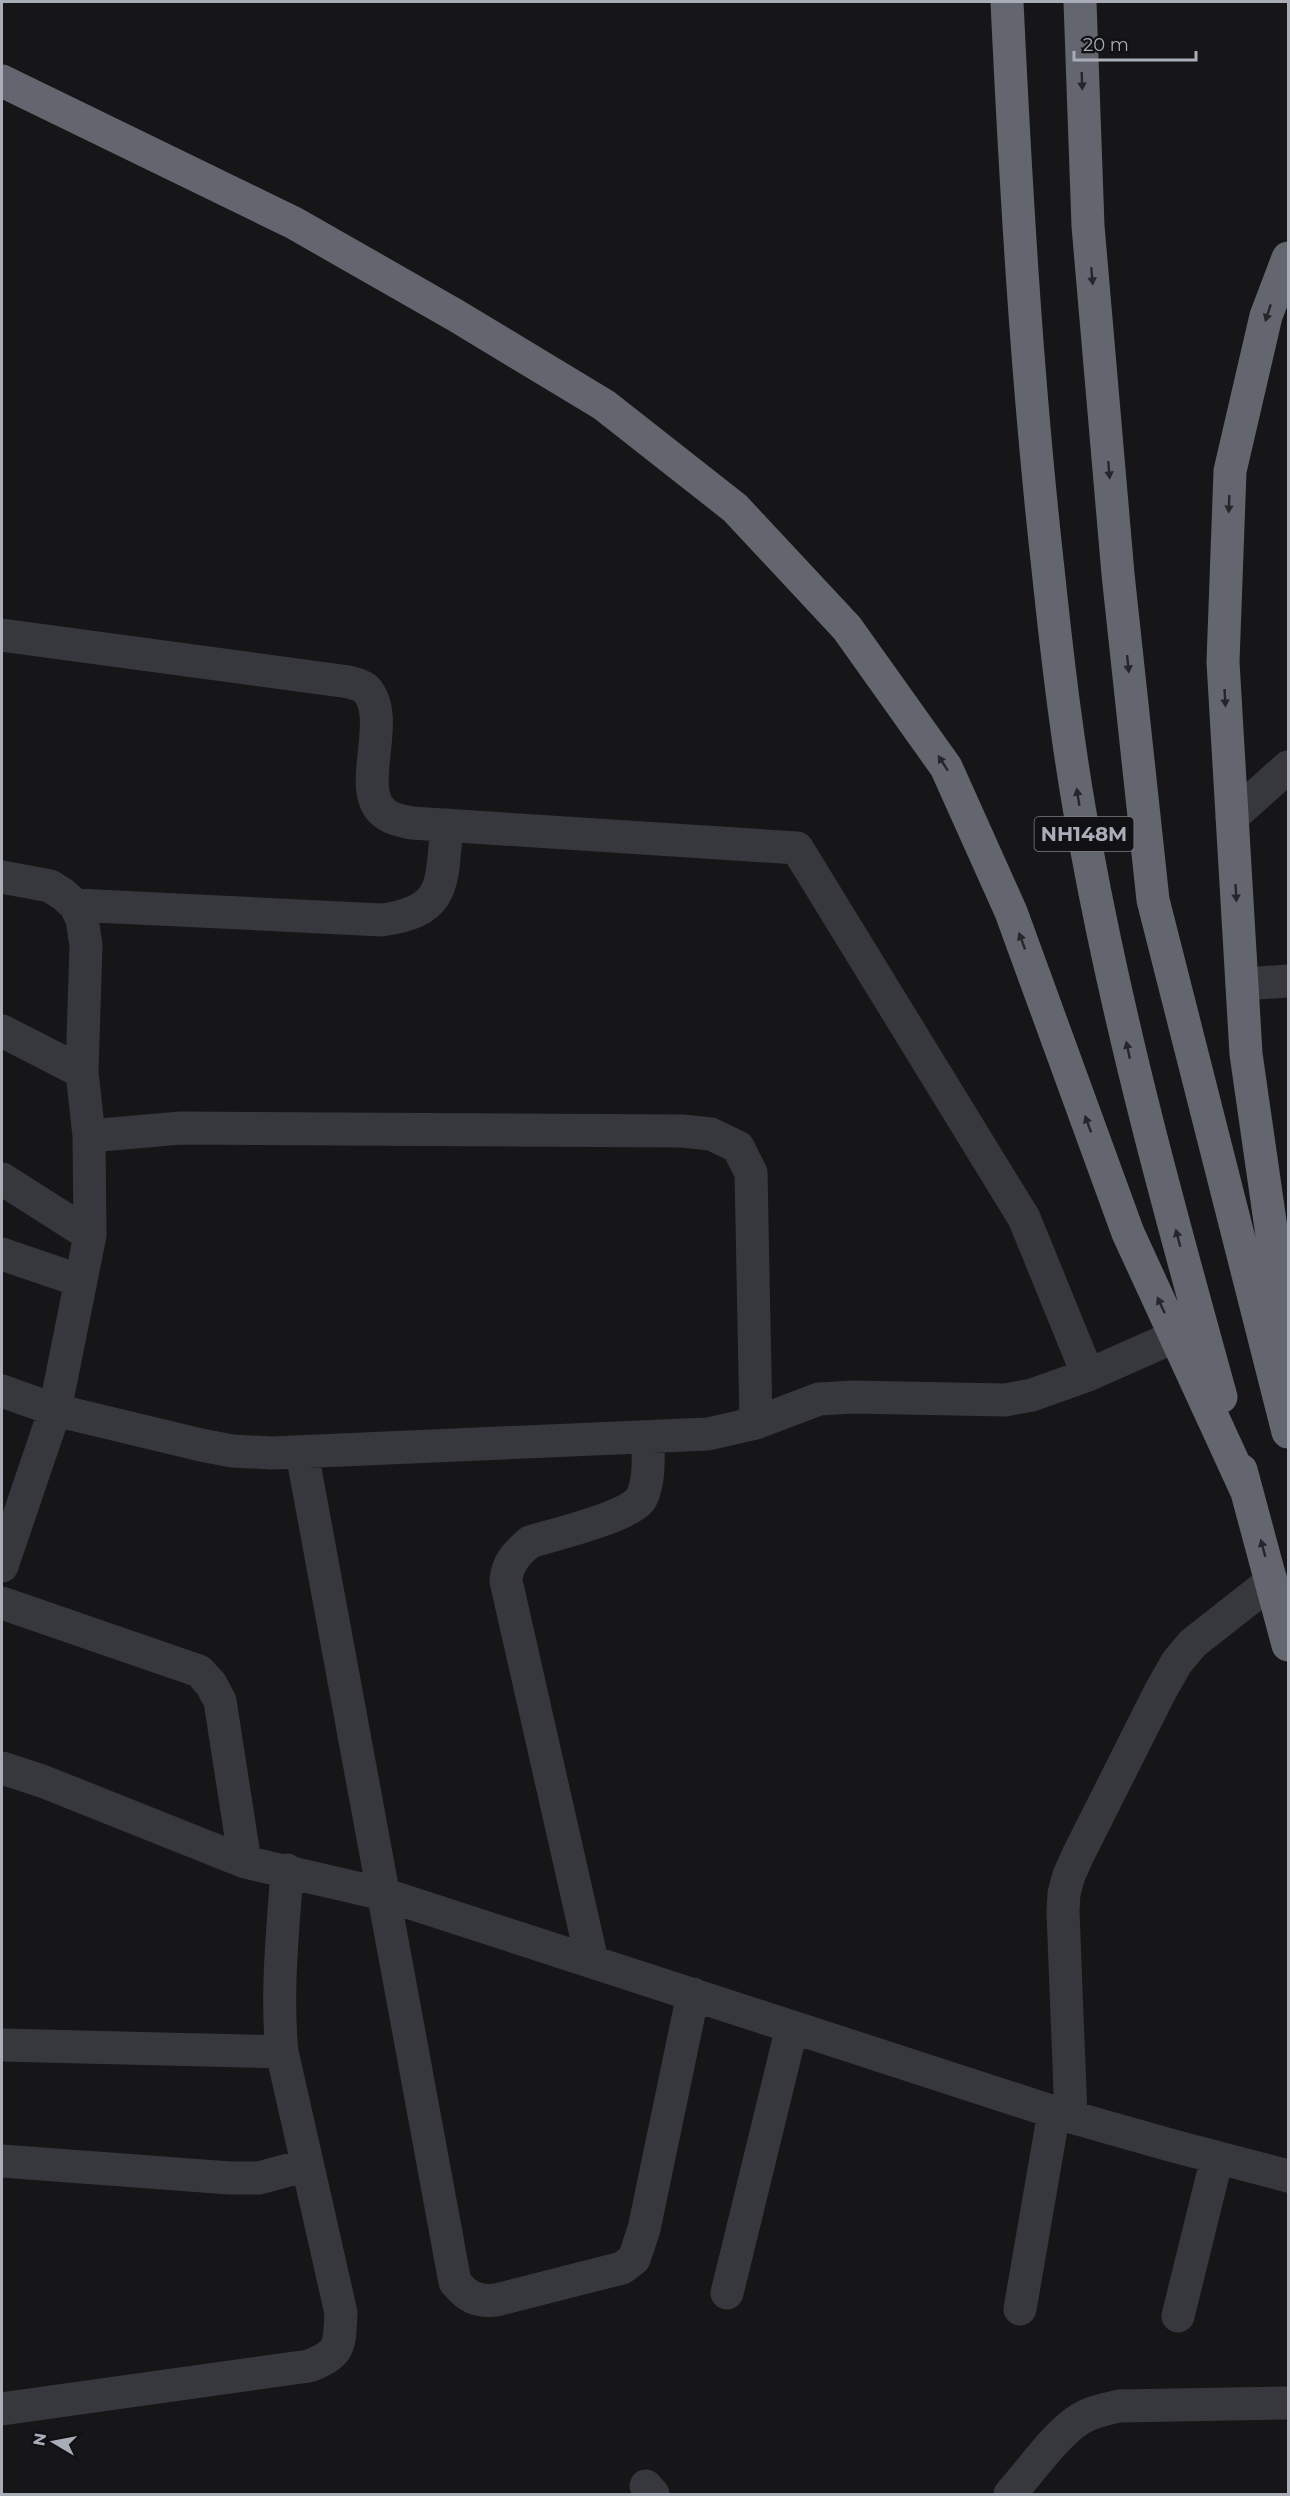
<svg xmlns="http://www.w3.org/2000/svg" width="1290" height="2496" font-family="Montserrat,sans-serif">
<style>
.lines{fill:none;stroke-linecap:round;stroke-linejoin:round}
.minor{stroke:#37383d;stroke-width:33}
.highway{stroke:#63666e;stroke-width:33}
.oneway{fill:#26262a}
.labels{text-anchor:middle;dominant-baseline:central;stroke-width:5;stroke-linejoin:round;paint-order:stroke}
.shield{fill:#111113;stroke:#7b7e86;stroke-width:1.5}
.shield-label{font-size:20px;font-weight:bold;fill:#a8adb8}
</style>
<rect width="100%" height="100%" fill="#161618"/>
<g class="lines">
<path class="minor" d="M2 635 349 682C354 684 362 685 366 689 393 718 356 786 382 811 389 819 403 821 412 823L797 848 1024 1218 1088 1375
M1232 817 1288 767
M2 877 50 886 64 895 75 905 82 919 86 945 82 1072 89 1136 90 1235 55 1410 2 1566
M75 905 382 920C448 911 441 882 447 825
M1242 984 1288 981
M2 1031 82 1072
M89 1136 181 1128 682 1131 711 1134 738 1147 751 1173 756 1423
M2 1179 90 1235
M2 1254 81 1281
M2 1391 55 1410 201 1445 232 1451 272 1453 708 1434 756 1423 819 1399 853 1397 1005 1400 1032 1395 1088 1375 1176 1336
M302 1453 455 2282C467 2297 477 2302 496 2300L622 2268 634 2259 644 2229 693 1994
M2 1603 199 1671 211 1684 220 1701 245 1862
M2 1768 42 1781 245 1862 383 1894 1054 2112 1174 2146 1288 2176
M592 1961 506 1581C507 1563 517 1553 530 1542 552 1535 634 1516 642 1497 650 1479 648 1456 648 1437
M2 2045 282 2052
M1071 2117 1063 1912 1064 1893 1069 1875 1078 1855 1161 1690 1177 1662 1193 1643 1272 1581
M2 2161 230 2178H259L307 2165
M727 2293 792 2027
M1020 2309 1054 2112
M1178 2316 1217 2158
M2 2409 309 2366C342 2353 339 2346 341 2313L282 2052C276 1991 283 1931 287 1870
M646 2486 653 2494
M1010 2494C1029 2473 1056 2434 1080 2419 1091 2412 1106 2409 1119 2406L1288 2403"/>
<path class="highway" d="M1007 2C1016 191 1027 381 1048 569 1058 664 1069 758 1087 851 1121 1036 1171 1216 1221 1397
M1080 2 1088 226 1118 574 1153 900 1288 1432
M2 81 294 223 455 315 604 405 735 508 847 628 946 767 1011 912 1128 1233 1247 1492
M1287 1364 1282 1305 1246 1054 1223 662 1230 471 1266 316 1288 258
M1241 1470 1288 1645"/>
</g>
<defs><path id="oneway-solid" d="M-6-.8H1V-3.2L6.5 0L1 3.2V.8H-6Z" transform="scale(1.5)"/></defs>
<g class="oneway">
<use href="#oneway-solid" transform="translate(1082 81) rotate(88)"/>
<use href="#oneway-solid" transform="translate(1092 276) rotate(85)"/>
<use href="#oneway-solid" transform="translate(1268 313) rotate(108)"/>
<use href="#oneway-solid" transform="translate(1109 470) rotate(85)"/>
<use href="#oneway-solid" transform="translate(1229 504) rotate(92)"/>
<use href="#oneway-solid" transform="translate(1128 664) rotate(84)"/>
<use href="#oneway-solid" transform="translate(1225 698) rotate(87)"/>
<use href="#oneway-solid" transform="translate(943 763) rotate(-123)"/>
<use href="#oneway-solid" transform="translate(1078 797) rotate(-99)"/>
<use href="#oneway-solid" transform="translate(1236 893) rotate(87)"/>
<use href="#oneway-solid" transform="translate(1022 941) rotate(-110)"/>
<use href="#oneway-solid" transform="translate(1128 1050) rotate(-102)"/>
<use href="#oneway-solid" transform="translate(1088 1124) rotate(-110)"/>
<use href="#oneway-solid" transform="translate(1178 1238) rotate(-105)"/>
<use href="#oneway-solid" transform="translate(1161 1305) rotate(-115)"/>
<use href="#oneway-solid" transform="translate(1263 1548) rotate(-105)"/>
</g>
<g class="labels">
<rect class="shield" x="1034.5" y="817" width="99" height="34" rx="4.5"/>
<g class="shield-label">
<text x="1084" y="834">NH148M</text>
</g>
</g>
<rect width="1290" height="2496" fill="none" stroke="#a8adb8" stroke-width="6"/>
<g transform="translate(54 2442) rotate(280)" stroke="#111113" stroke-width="4.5" paint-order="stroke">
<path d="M0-4.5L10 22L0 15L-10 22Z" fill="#a8adb8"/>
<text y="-9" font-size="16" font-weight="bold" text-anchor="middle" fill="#a8adb8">N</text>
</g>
<path d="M1074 51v9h122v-9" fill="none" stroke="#a8adb8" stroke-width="3"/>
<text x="1083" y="51" font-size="18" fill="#a8adb8" stroke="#111113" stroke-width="4.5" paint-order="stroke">20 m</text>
</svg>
